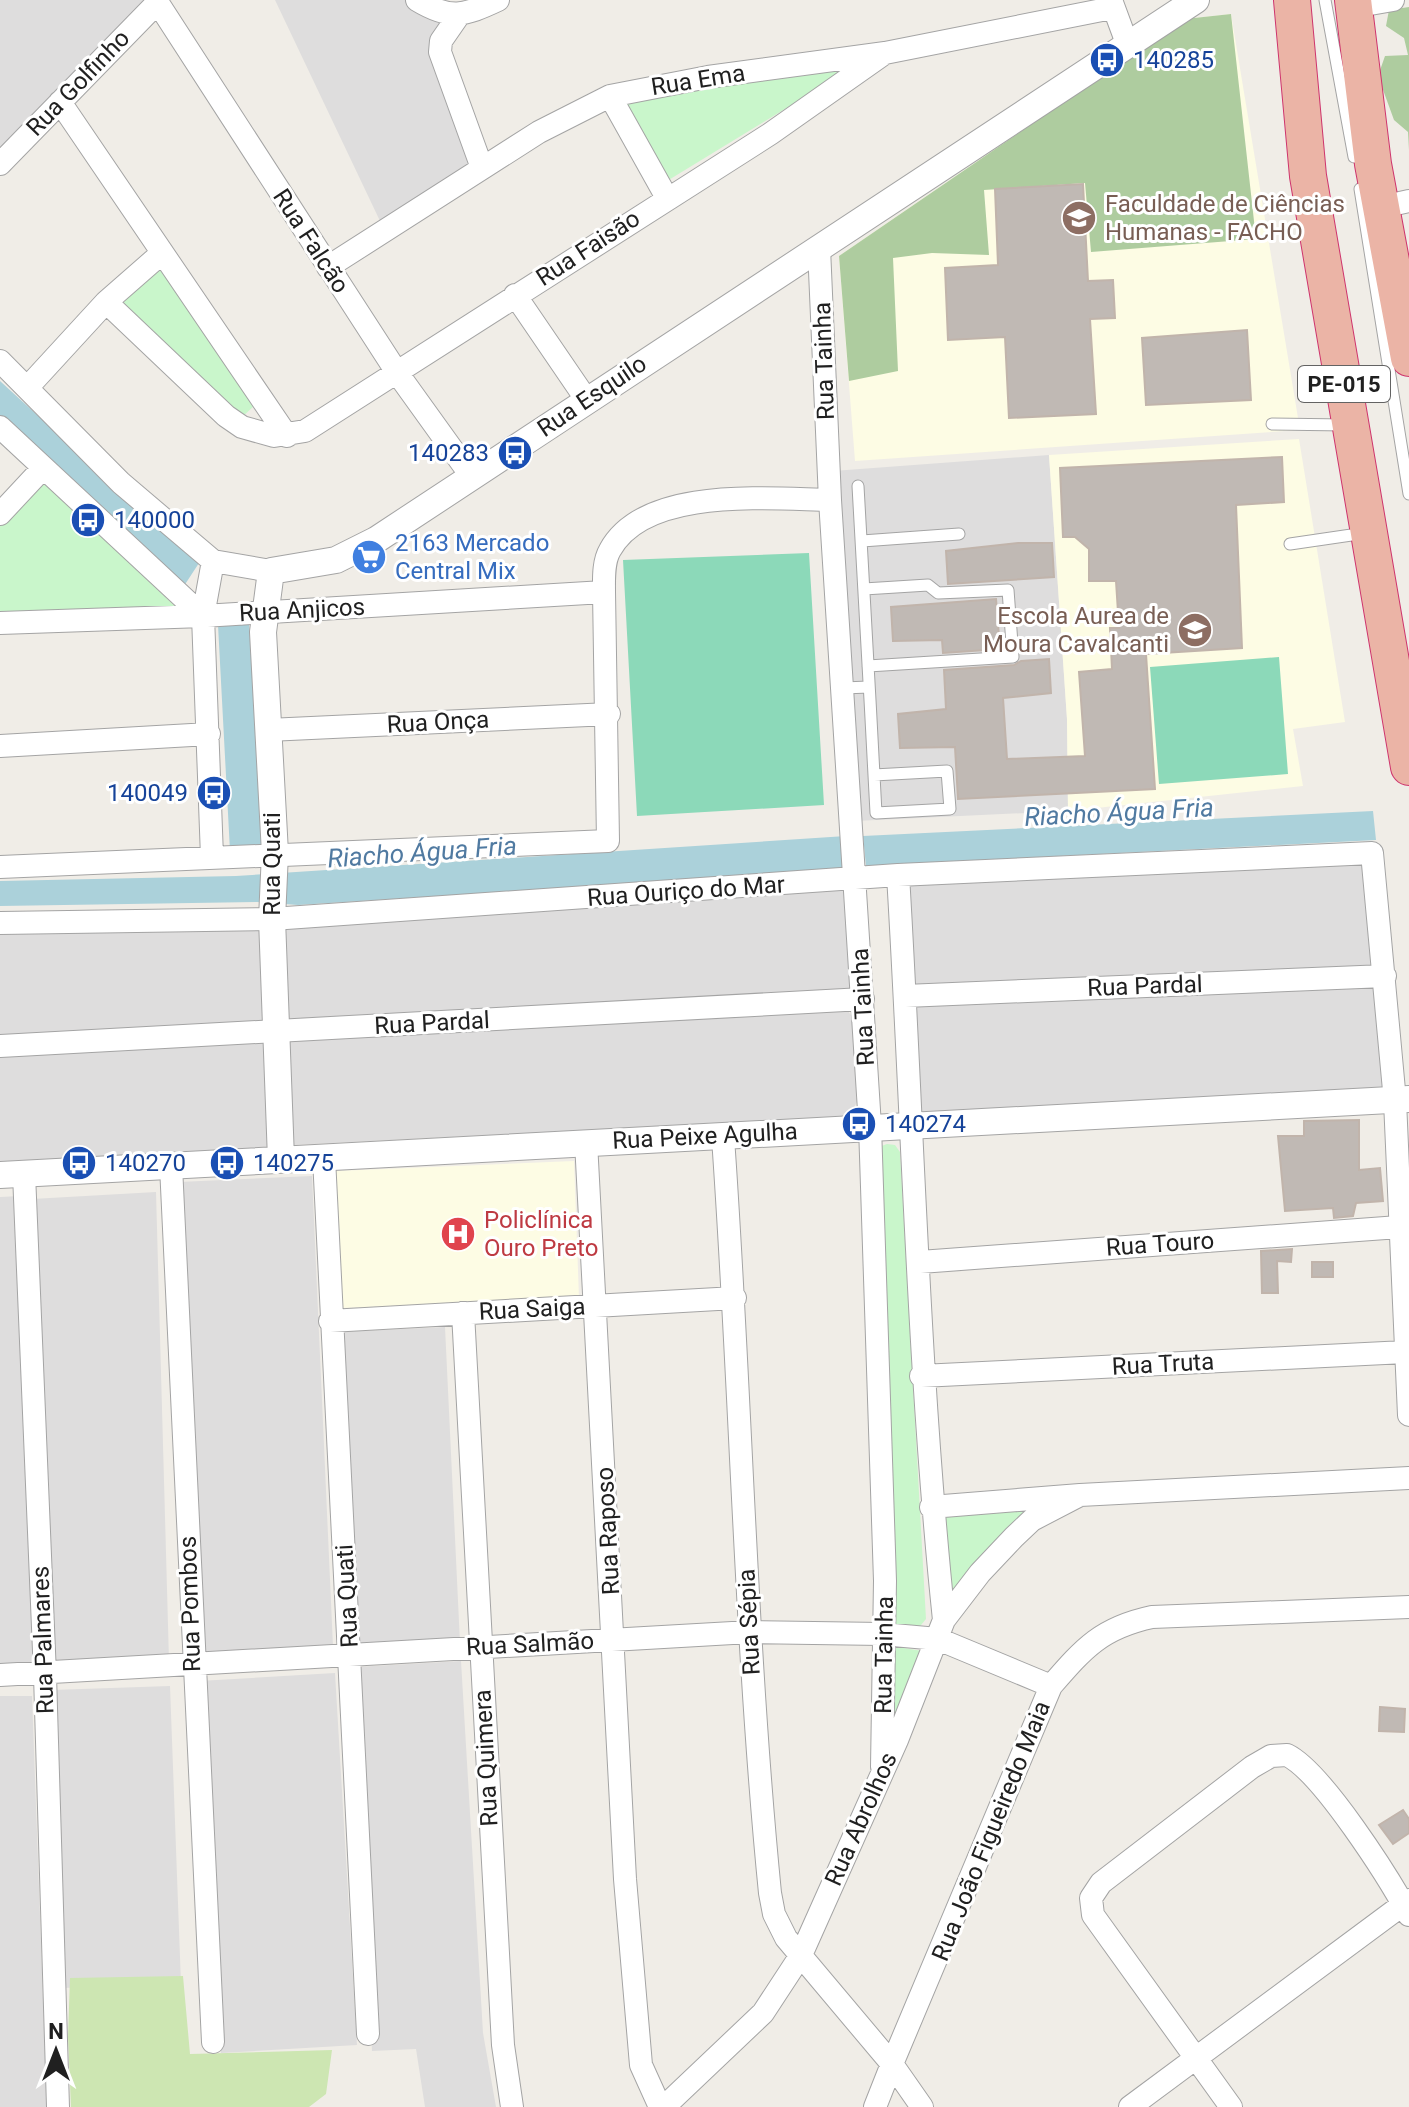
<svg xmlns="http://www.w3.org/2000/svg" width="1409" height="2107" font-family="Roboto,sans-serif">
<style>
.residential{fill:#dedddd}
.education{fill:#fdfce4}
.grass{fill:#cde6b2}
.forest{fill:#aecc9f}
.park{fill:#c9f6cb}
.pitch{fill:#8cd9b9}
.water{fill:#abd1da}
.building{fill:#c0b9b4;stroke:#c1b4ab;stroke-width:2}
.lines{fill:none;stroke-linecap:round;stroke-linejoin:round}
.service-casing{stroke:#a4a4a4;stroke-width:13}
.minor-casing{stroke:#a4a4a4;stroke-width:24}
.tertiary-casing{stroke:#a4a4a4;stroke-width:28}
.trunk-casing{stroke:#ce346d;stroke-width:38}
.service{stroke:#fff;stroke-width:11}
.minor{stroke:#fff;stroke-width:22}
.tertiary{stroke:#fff;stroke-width:26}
.trunk{stroke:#ebb4a6;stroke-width:36}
.labels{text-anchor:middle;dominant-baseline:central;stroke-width:6;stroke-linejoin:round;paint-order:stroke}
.shield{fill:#fff;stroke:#636363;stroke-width:2}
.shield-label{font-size:22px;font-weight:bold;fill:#202020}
.transit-label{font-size:24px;fill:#164399;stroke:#fff;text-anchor:start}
.street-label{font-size:24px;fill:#202020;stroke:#fff}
.education-label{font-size:24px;fill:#785e54;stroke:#fff;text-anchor:start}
.shop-label{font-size:24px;fill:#366cbe;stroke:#fff;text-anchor:start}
.health-label{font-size:24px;fill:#be3a42;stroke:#fff;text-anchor:start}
.water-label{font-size:26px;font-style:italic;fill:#507aa1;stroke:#fff}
</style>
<rect width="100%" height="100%" fill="#f0ede7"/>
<path class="residential" d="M0 0H154L0 158Z
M275 0H439L446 41 485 163 380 221Z
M1049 455 1067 719 1068 811 855 821 833 471Z
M1364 863 1371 967 906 990 900 884Z
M846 887 850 990 287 1019 281 925Z
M262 920 263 1026 0 1040V933Z
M1379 986 1386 1090 921 1113 915 1006Z
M848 1011 853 1018 857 1102 849 1117 293 1145 289 1041Z
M270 1042 271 1148 0 1162V1055Z
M312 1176 333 1647 201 1653 179 1182Z
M156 1192 169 1661 51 1666 32 1199Z
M20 1196 33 1665 0 1667V1197Z
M445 1327 460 1643 353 1648 337 1332Z
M461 1661 483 2033 496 2107H425L416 2049 372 2051 356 1667Z
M335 1673 357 2045 221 2053 199 1681Z
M170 1686 181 1984 63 1988 52 1690Z
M0 1696H32L47 2107H0Z"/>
<path class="education" d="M1231 14 1300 430 855 461 839 256 1185 19Z
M1299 439 1345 722 1293 729 1303 786 1068 811 1067 719 1049 455Z
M574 1161 579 1298 341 1308 336 1171Z"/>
<path class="grass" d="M183 1976 190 2054 332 2050 326 2094 309 2107H71L68 2037 70 1978Z"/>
<path class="forest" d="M1409 7V150L1408 132 1394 120 1378 76 1385 56 1408 55 1404 38 1386 26 1389 10Z
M1231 14 1256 239 1091 252 1085 183 984 190 989 255 932 253 893 258 898 371 849 381 839 256 1185 19Z"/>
<path class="park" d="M865 60 667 181 624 100Z
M161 262 254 406 241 418 121 305Z
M41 478 181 612 0 619V524Z
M887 1144 895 1145 900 1152 926 1619 916 1631 891 1628 879 1147Z
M1039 1509 947 1607 936 1515Z
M891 1646 929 1652 887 1753Z"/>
<path class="pitch" d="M809 553 824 805 637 816 623 560Z
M1279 657 1288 774 1159 784 1150 667Z"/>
<path class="water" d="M0 381 199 563 182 589 0 417Z
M249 624 263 850 230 851 218 625Z
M1373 811 1376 840 866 866 863 836Z
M846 836 848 870 298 905 257 902 0 906V881L236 876Z"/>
<path class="building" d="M1083 184 1088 281 1113 280 1115 318 1090 319 1096 414 1009 418 1005 337 948 340 945 268 998 265 995 189Z
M1247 330 1251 400 1146 405 1142 338Z
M1282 457 1284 502 1236 505 1242 648 1146 654 1155 789 958 799 955 747 900 748 898 714 946 709 944 670 1014 665 1021 661 1049 659 1051 693 1003 698 1007 759 1085 756 1079 672 1112 669 1110 628H1119L1116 581H1089V549L1075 537H1063L1060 468Z
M1018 543H1052L1054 577 948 584 946 551Z
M996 599 1000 649 943 653 942 640 893 641 891 607Z
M1359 1120V1170L1380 1168 1383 1201 1356 1203 1353 1216 1334 1218 1333 1208 1285 1211 1278 1136H1304V1121Z
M1292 1249 1291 1262 1277 1261 1278 1293H1262L1261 1251Z
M1312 1262H1333V1277H1312Z
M1380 1707 1405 1709 1404 1732 1379 1731Z
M1403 1810 1409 1819V1833L1393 1844 1379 1825Z"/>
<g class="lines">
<g class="service-casing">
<path id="service" d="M1325 0 1354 157
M1360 189 1409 494
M1272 424 1346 425
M858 486C865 595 870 704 876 813L950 809 947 771 874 775
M862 541 959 534
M1290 544 1365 533
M864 589 928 585 938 593 1008 590 1013 657 868 666
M843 688 869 687"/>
</g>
<g class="minor-casing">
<path id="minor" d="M156 0 398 374 472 477
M417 0C450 20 464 16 498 0
M1111 0 1128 46
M1353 7 1393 0
M459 15 441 41 440 52 482 168
M610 96 667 198
M60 102 287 436
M0 164 157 3
M1382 207 1409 201
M819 248 830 500 870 1126 885 1581 882 1767
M328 267 539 132 610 96 708 77 885 53 1112 8
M515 295 586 399
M106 302 226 416 242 427 274 436 305 431 770 134 885 53
M0 361 121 483 213 561 271 571
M27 388 106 302 162 253
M0 427 203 616
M0 514 43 468
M0 623 203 616 604 592
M268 730 609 714
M0 746 209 734
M212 857 203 616 213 561
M0 867 608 841 604 592C604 579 603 562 610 550 645 486 769 499 830 500
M898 875C913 1124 918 1372 944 1620
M0 923 272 919 898 875 1372 853 1395 1101 1409 1415
M905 996 1385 976
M0 1046 863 999
M723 1138C741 1390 745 1642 770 1893L774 1914 786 1938 892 2064 875 2107
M586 1142 625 1879 641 2065 660 2107
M324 1158 368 2034
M171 1166 213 2042
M24 1174 45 1675 58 2107
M920 1262 1399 1227
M463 1313 503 2045 512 2107
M330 1321 735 1298
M921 1376 1405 1352
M931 1507 1080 1495 1409 1478
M0 1675 750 1632 882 1634 938 1639 1051 1686
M664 2107 763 2013 801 1955 897 1740 944 1620 980 1573 1014 1537 1032 1520 1080 1495
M922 2107 892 2064 1051 1686C1084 1648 1101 1628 1152 1617L1409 1607
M1130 2107 1409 1900
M1231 2107 1093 1915 1091 1898 1101 1883 1252 1767 1271 1756 1287 1755C1322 1772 1389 1878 1409 1915"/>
</g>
<g class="tertiary-casing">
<path id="tertiary" d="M281 1159 272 919 275 853 263 632 271 571 336 560 376 540 1196 0
M0 1175 1409 1099"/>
</g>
<g class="trunk-casing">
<path id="trunk" d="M1292 0 1308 176 1409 767
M1353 0 1373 164 1409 358"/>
</g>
<use href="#service" class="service"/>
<use href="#minor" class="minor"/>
<use href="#tertiary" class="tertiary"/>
<use href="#trunk" class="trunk"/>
</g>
<defs>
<g id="bus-disc" transform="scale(1.8)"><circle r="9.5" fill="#1a4fb4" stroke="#fff"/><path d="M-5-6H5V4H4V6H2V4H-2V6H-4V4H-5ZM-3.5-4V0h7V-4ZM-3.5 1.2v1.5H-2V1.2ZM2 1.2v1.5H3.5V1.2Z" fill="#fff"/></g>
<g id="university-disc" transform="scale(1.8)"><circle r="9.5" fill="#8d6e63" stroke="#fff"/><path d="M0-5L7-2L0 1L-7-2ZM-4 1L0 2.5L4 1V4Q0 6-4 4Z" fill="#fff"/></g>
<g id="supermarket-disc" transform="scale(1.8)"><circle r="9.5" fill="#3f7fe0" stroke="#fff"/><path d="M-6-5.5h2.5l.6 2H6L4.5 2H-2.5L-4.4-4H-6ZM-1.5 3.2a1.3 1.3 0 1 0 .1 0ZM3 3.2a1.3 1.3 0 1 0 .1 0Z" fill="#fff"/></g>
<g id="school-disc" transform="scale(1.8)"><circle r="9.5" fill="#8d6e63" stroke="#fff"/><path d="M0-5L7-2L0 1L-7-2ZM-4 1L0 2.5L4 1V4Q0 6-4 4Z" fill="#fff"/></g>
<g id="hospital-disc" transform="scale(1.8)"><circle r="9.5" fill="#e0444e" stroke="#fff"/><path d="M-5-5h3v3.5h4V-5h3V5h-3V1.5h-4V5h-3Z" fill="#fff"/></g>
</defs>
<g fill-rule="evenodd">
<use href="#bus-disc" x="1107" y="60"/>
<use href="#university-disc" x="1079" y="218"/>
<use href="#bus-disc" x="515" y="453"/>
<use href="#bus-disc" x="88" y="520"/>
<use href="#supermarket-disc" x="369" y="557"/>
<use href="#school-disc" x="1195" y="630"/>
<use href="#bus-disc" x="214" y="793"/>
<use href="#bus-disc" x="859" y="1124"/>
<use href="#bus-disc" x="79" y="1163"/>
<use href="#bus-disc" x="227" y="1163"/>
<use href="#hospital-disc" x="458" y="1234"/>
</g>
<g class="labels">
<rect class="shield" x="1298" y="366" width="92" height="36" rx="6"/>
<g class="shield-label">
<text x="1344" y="384">PE-015</text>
</g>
<g class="transit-label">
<text x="1133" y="60">140285</text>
<text x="489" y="453" text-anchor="end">140283</text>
<text x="114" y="520">140000</text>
<text x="188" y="793" text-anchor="end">140049</text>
<text x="885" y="1124">140274</text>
<text x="105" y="1163">140270</text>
<text x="253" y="1163">140275</text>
</g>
<g class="street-label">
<text transform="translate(698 80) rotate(-9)">Rua Ema</text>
<text transform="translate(78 83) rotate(-46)">Rua Golfinho</text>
<text transform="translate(311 241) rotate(57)">Rua Falcão</text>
<text transform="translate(588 248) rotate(-33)">Rua Faisão</text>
<text transform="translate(824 361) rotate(-92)">Rua Tainha</text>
<text transform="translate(592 396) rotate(-34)">Rua Esquilo</text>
<text transform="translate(302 610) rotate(-3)">Rua Anjicos</text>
<text transform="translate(438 722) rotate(-3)">Rua Onça</text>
<text transform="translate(272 864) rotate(-90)">Rua Quati</text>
<text transform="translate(686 891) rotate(-4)">Rua Ouriço do Mar</text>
<text transform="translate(1145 986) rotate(-2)">Rua Pardal</text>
<text transform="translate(863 1007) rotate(-93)">Rua Tainha</text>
<text transform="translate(432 1023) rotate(-3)">Rua Pardal</text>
<text transform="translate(705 1136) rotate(-3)">Rua Peixe Agulha</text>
<text transform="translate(1160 1244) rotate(-4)">Rua Touro</text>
<text transform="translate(532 1309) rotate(-3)">Rua Saiga</text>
<text transform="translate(1163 1364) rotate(-3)">Rua Truta</text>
<text transform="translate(608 1531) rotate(-93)">Rua Raposo</text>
<text transform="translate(347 1596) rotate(-93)">Rua Quati</text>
<text transform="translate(190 1604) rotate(-92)">Rua Pombos</text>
<text transform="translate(749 1622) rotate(-93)">Rua Sépia</text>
<text transform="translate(43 1640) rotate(-92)">Rua Palmares</text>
<text transform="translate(530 1644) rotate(-3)">Rua Salmão</text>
<text transform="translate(884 1655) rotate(-89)">Rua Tainha</text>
<text transform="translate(486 1758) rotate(-93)">Rua Quimera</text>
<text transform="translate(861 1819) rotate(-66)">Rua Abrolhos</text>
<text transform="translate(991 1831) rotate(-68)">Rua João Figueiredo Maia</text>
</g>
<g class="education-label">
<text x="1105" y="204">Faculdade de Ciências<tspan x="1105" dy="28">Humanas - FACHO</tspan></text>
<text x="1169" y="616" text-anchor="end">Escola Aurea de<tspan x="1169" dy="28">Moura Cavalcanti</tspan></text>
</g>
<g class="shop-label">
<text x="395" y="543">2163 Mercado<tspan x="395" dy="28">Central Mix</tspan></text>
</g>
<g class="health-label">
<text x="484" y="1220">Policlínica<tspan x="484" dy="28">Ouro Preto</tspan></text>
</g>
<g class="water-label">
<text transform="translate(1119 812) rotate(-3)">Riacho Água Fria</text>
<text transform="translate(422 852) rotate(-4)">Riacho Água Fria</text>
</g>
</g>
<g transform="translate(56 2051)" stroke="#ffffff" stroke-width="6" paint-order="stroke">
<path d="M0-6L14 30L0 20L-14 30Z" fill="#202020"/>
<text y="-12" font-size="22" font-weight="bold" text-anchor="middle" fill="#202020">N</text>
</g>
</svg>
